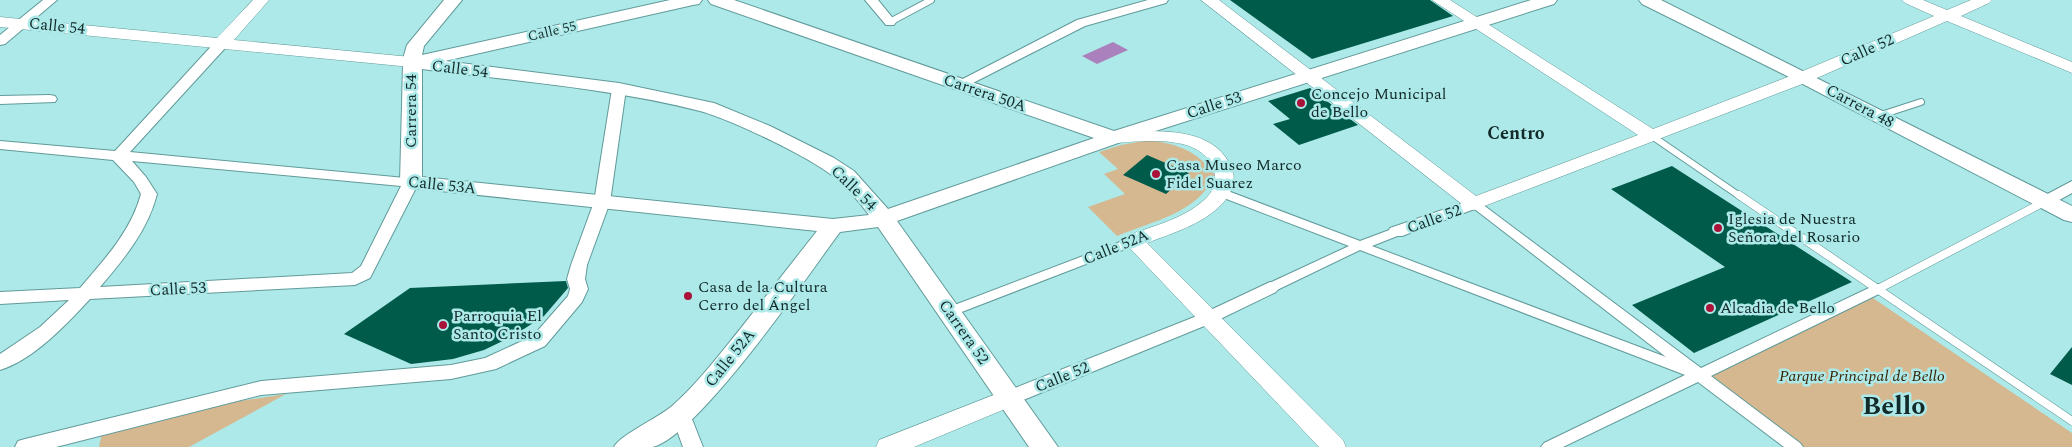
<svg xmlns="http://www.w3.org/2000/svg" width="2072" height="447" font-family="Spectral,serif">
<style>
.green{fill:#d5b890}
.water{fill:#ab81bd}
.building{fill:#005b4b}
.lines{fill:none;stroke-linecap:round;stroke-linejoin:round}
.service-far1-casing{stroke:#619a9a;stroke-width:8}
.service-casing{stroke:#619a9a;stroke-width:9}
.pedestrian-casing{stroke:#619a9a;stroke-width:2}
.minor-casing{stroke:#619a9a;stroke-width:2}
.tertiary-casing{stroke:#619a9a;stroke-width:1}
.secondary-casing{stroke:#619a9a;stroke-width:2}
.service-far1{stroke:#fff;stroke-width:6}
.service{stroke:#fff;stroke-width:8}
.pedestrian{fill:#fff;fill-rule:evenodd}
.minor{fill:#fff;fill-rule:evenodd}
.tertiary{fill:#fff;fill-rule:evenodd}
.secondary{fill:#fff;fill-rule:evenodd}
.poi-dot{fill:#a91239;stroke:#ade9e8;stroke-width:2}
.labels{text-anchor:middle;dominant-baseline:central;stroke-width:5;stroke-linejoin:round;paint-order:stroke}
.far-street-label{font-size:14px;fill:#122a2a;stroke:#ade9e8}
.street-label{font-size:16px;fill:#122a2a;stroke:#ade9e8}
.poi-label{font-size:16px;fill:#122a2a;stroke:#ade9e8;text-anchor:start}
.park-label{font-size:16px;font-style:italic;fill:#392608;stroke:#ade9e8}
.neighbourhood-label{font-size:18px;font-weight:bold;fill:#122a2a;stroke:#ade9e8}
.town-label{font-size:26px;font-weight:bold;fill:#122a2a;stroke:#ade9e8}
</style>
<rect width="100%" height="100%" fill="#ade9e8"/>
<path class="green" d="M1149 140C1179 145 1195 149 1215 175 1198 213 1153 221 1117 236L1088 207 1125 194 1104 174 1118 169 1099 152 1121 145Z
M1867 294 2072 433V447H1795L1699 375Z
M286 394 189 447H99L102 433 234 402Z"/>
<path class="water" d="M1113 42 1128 50 1097 64 1082 56Z"/>
<path class="building" d="M1230 0H1430L1453 16 1312 59Z
M1310 88 1358 125 1299 145 1273 124 1290 119 1268 101Z
M1147 155 1189 173 1166 194 1123 175Z
M1672 166 1852 282 1694 353 1632 305 1725 267 1611 189Z
M566 281 568 288 544 316 513 336 484 350 453 359 411 364 344 334 410 288Z
M2072 347V385L2050 374Z"/>
<g class="lines">
<g class="service-far1-casing">
<path id="service-far1" d="M890 22 931 0
M1878 116 1921 102
M1652 136 1741 197"/>
</g>
<g class="service-casing">
<path id="service" d="M1739 195 2072 421
M1878 289 2044 202"/>
</g>
<g class="pedestrian-casing">
<path id="pedestrian" d="M1220 188 1360 241 1392 229H1400L1402 232 1400 235 1372 246 1666 357 1468 204 1470 201H1478L1701 368 1873 286 1878 284 1885 289 1883 292 1711 376 1800 443 1803 447H1784L1698 382 1563 447H1541L1544 443 1685 375 1360 250 1275 291H1265L1263 288 1265 285 1349 246 1216 195 1214 192Z
M1133 237 1138 238 1139 241 1138 244 954 315H944L942 312 944 309Z"/>
</g>
<g class="minor-casing">
<path id="minor" d="M43 0H57L5 44 0 45V35Z
M865 0H878L896 22 894 25H886Z
M1148 0H1168L1166 3 1085 26 965 87 960 88 953 84 1077 20Z
M222 39 229 43 227 46 130 152 416 179 419 182 370 278 355 285 90 299C67 324 33 360 0 370V354L40 327 69 300 0 304V292L80 288C105 259 131 231 141 194L134 182 113 160 0 149V141L115 151 217 40ZM132 161 401 186 361 266 352 273 100 287C124 259 148 230 157 194L146 177Z
M619 85 626 89 610 202 587 265 585 279 588 289 582 302 545 346 496 369 451 379 261 395 56 447H15L18 441 25 439 261 381 451 365 485 358 533 336 568 296 570 289 567 279 571 265 594 202 612 89Z
M50 95 55 96 57 99 55 102 0 104V96Z
M2072 181V193L2050 205H2038L2036 202 2038 199Z
M1474 199 1482 204 1480 207 1402 236H1390L1388 232 1390 228Z
M1270 282 1276 284 1279 288 1276 292 1214 322 1016 403 1009 405 1002 403 999 398 1002 393 1202 314Z
M681 407 688 409 703 447H683L671 414 674 409Z"/>
</g>
<g class="tertiary-casing">
<path id="tertiary" d="M253 0H269L234 40 411 57 417 59 419 62 417 65 411 67 0 27V17L217 38Z
M1201 0H1219L1476 196 1638 135 1432 0H1450L1653 129 1798 73 1934 16 1905 3 1902 0H1923L1947 10 1971 0H1992L1989 3 1961 16 2072 62V73L1947 21 1810 81 1474 210 1467 208Z
M1144 131C1177 131 1218 133 1232 169 1237 181 1230 196 1222 204 1202 225 1172 233 1147 243L1343 440 1346 447H1319L1123 241 1126 236C1153 226 1188 218 1208 196 1214 190 1216 178 1214 170 1202 133 1144 141 1114 143L1108 142 1105 138 1108 134Z
M1009 389 1017 392 1021 398 1017 404 914 447H876L879 440Z"/>
</g>
<g class="secondary-casing">
<path id="secondary" d="M444 0H462L424 46 422 55 670 0H702L699 4 693 5 445 61 619 83 714 103 770 126 834 158 854 171 888 209 1094 138 711 4 708 0H734L1114 131 1531 0H1557L1554 4 1121 142 897 221 1058 447H1029L878 227 840 232C809 274 696 439 652 447 641 447 626 447 614 447 620 435 658 418 672 406 698 383 719 355 741 328 766 296 791 264 817 231L403 187 400 182 403 65 402 62 407 45ZM422 69C514 81 610 88 700 111 732 120 815 159 839 181 850 191 860 203 869 215L833 219 422 177Z
M1639 0H1661L2072 206V222L2064 220 1797 81 1642 4Z"/>
</g>
<use href="#service-far1" class="service-far1"/>
<use href="#service" class="service"/>
<use href="#pedestrian" class="pedestrian"/>
<use href="#minor" class="minor"/>
<use href="#tertiary" class="tertiary"/>
<use href="#secondary" class="secondary"/>
</g>
<g class="poi-dot">
<circle cx="1301" cy="103" r="5"/>
<circle cx="1156" cy="174" r="5"/>
<circle cx="1718" cy="228" r="5"/>
<circle cx="688" cy="296" r="5"/>
<circle cx="1710" cy="308" r="5"/>
<circle cx="443" cy="325" r="5"/>
</g>
<g class="labels">
<g class="far-street-label">
<text transform="translate(552 31) rotate(-13)">Calle 55</text>
</g>
<g class="street-label">
<text transform="translate(57 26) rotate(6)">Calle 54</text>
<text transform="translate(1867 50) rotate(-24)">Calle 52</text>
<text transform="translate(460 69) rotate(7)">Calle 54</text>
<text transform="translate(985 93) rotate(19)">Carrera 50A</text>
<text transform="translate(1214 105) rotate(-18)">Calle 53</text>
<text transform="translate(1860 106) rotate(28)">Carrera 48</text>
<text transform="translate(411 111) rotate(-90)">Carrera 54</text>
<text transform="translate(442 185) rotate(6)">Calle 53A</text>
<text transform="translate(854 188) rotate(44)">Calle 54</text>
<text transform="translate(1434 219) rotate(-20)">Calle 52</text>
<text transform="translate(1116 247) rotate(-22)">Calle 52A</text>
<text transform="translate(178 289) rotate(-3)">Calle 53</text>
<text transform="translate(964 332) rotate(55)">Carrera 52</text>
<text transform="translate(730 358) rotate(-51)">Calle 52A</text>
<text transform="translate(1062 377) rotate(-22)">Calle 52</text>
</g>
<g class="poi-label">
<text x="1311" y="94">Concejo Municipal<tspan x="1311" dy="18">de Bello</tspan></text>
<text x="1166" y="165">Casa Museo Marco<tspan x="1166" dy="18">Fidel Suarez</tspan></text>
<text x="1728" y="219">Iglesia de Nuestra<tspan x="1728" dy="18">Señora del Rosario</tspan></text>
<text x="698" y="287">Casa de la Cultura<tspan x="698" dy="18">Cerro del Ángel</tspan></text>
<text x="1720" y="308">Alcadia de Bello</text>
<text x="453" y="316">Parroquia El<tspan x="453" dy="18">Santo Cristo</tspan></text>
</g>
<g class="park-label">
<text x="1862" y="376">Parque Principal de Bello</text>
</g>
<g class="neighbourhood-label">
<text x="1516" y="133">Centro</text>
</g>
<g class="town-label">
<text x="1894" y="406">Bello</text>
</g>
</g>
</svg>
